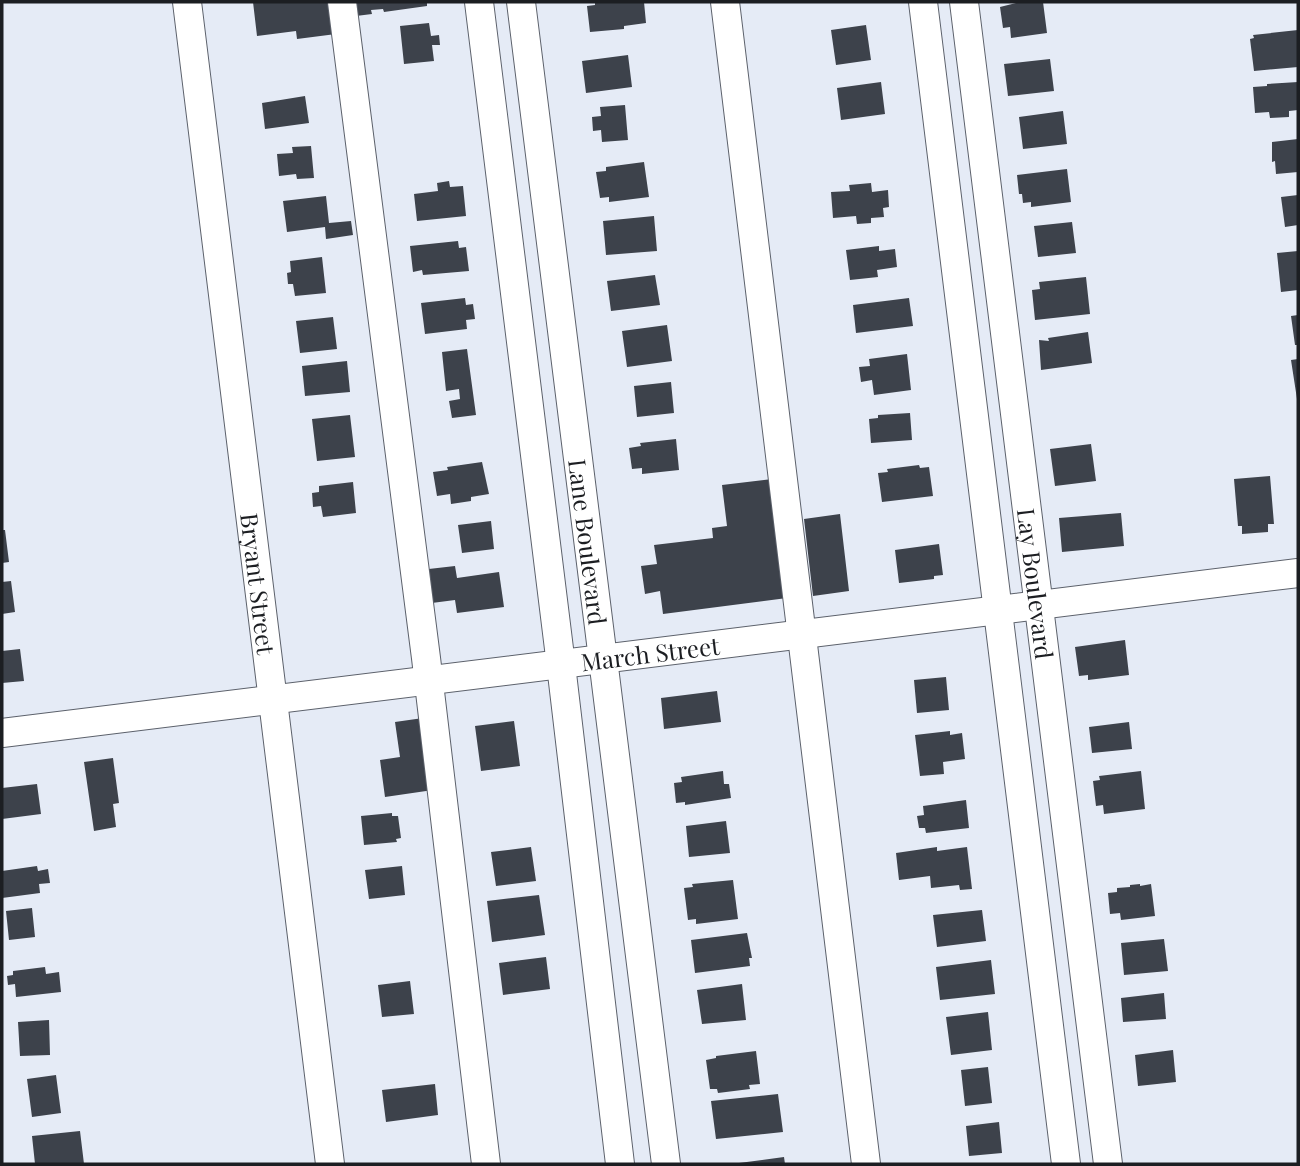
<svg xmlns="http://www.w3.org/2000/svg" width="1300" height="1166" font-family="'Playfair Display',serif">
<style>
.building{fill:#3d424b}
.lines{fill:none;stroke-linecap:round;stroke-linejoin:round}
.minor-casing{stroke:#5c616b;stroke-width:30}
.minor{stroke:#fff;stroke-width:28}
.labels{text-anchor:middle;dominant-baseline:central;stroke-width:7;stroke-linejoin:round;paint-order:stroke}
.street-label{font-size:24px;fill:#1c1e22;stroke:#f5f8ff}
</style>
<rect width="100%" height="100%" fill="#e5ebf6"/>
<path class="building" d="M253 2H332L336 34 297 39 296 31 257 36Z
M354 2H427V6L384 12 383 9 371 10 372 14 356 16Z
M595 2H644L646 23 624 26V29L590 32 587 6 595 5Z
M1020 2H1043L1047 33 1011 38 1010 27 1003 28 1000 7Z
M429 23 431 36 439 35 440 45H432L434 61 404 64 400 26Z
M866 25 871 60 836 65 831 30Z
M1298 30V67L1254 71 1250 39 1254 38 1253 35Z
M628 55 632 87 586 93 582 61Z
M1050 59 1054 91 1008 96 1004 64Z
M881 82 885 114 841 120 837 88Z
M1298 82V110L1289 111V117L1270 118 1269 112 1255 113 1253 87 1267 86V84Z
M305 96 309 123 265 129 262 103Z
M625 105 628 140 602 142 601 130 593 131 592 117 601 116 600 107Z
M1063 111 1067 144 1023 149 1019 117Z
M1298 139V172L1276 174 1275 161 1272 162V142Z
M311 146 314 178 297 179 296 174 279 176 277 154 293 153 292 147Z
M644 162 649 197 609 202V197L600 198 596 172 606 171V167Z
M1067 169 1071 202 1031 207V202L1023 203 1022 194H1019L1017 175Z
M449 181 450 187 463 186 466 216 417 221 414 194 438 191 437 183Z
M871 183 872 192 888 190 889 207 883 208 884 217 871 218V223L857 224 856 216 833 218 831 192 850 191 849 185Z
M1298 195V225L1285 227 1281 197Z
M326 196 329 223 351 221 353 235 326 239 325 227 287 232 283 201Z
M654 216 657 251 606 255 603 221Z
M1072 222 1076 253 1038 257 1034 226Z
M458 241 459 248 466 247 469 271 423 275 422 270 413 272 410 246Z
M879 246V251L895 249 897 267 877 270 878 277 850 280 846 250Z
M1298 251V290L1281 292 1277 253Z
M322 257 326 293 295 296 293 284H288L287 273 291 272 290 261Z
M655 275 660 305 611 311 607 281Z
M1086 277 1090 314 1035 320 1032 290 1040 289 1039 282Z
M465 298 466 305 473 304 475 319 466 320 467 329 425 334 421 303Z
M909 298 913 326 856 333 853 305Z
M1298 315V345H1295L1291 316Z
M333 317 337 349 300 353 296 321Z
M667 325 672 361 627 367 622 331Z
M1088 332 1092 363 1041 370 1039 340 1049 341 1048 338Z
M467 349 476 415 452 418 449 401 460 399 459 389 446 391 442 352Z
M907 354 911 390 874 395 872 380 861 382 859 367 870 366 869 359Z
M1298 359V399H1297L1291 360Z
M347 361 350 392 305 396 302 366Z
M671 382 674 413 637 417 634 386Z
M910 413 912 440 871 443 869 419 878 418V415Z
M350 415 355 457 317 461 312 419Z
M676 439 679 470 642 474V468L632 469 629 448 641 446 640 443Z
M1091 444 1096 481 1055 486 1050 449Z
M482 462 489 494 471 497V501L451 504 450 494 437 496 433 472 448 470 447 467Z
M919 465 920 468 929 467 933 496 882 502 878 473 888 472 887 469Z
M1270 476 1274 524H1268V532L1242 534V526H1238L1234 479Z
M772 479 787 598 663 614 660 591 645 594 641 566 657 564 654 545 713 538 712 528 727 526 722 485Z
M353 482 356 513 323 517 321 506 313 507 312 493 319 492V486Z
M1121 513 1124 546 1062 552 1059 518Z
M840 514 849 591 813 596 804 519Z
M491 521 494 549 462 553 458 525Z
M2 530H5L9 562 2 563Z
M939 544 943 575 934 576V579L899 583 895 550Z
M455 566 457 578 499 572 504 607 457 613 455 600 424 604 420 570Z
M11 581 15 612 2 614V582Z
M1125 640 1129 675 1088 680V675L1079 676 1075 647Z
M20 649 24 681 2 683V651Z
M946 677 949 710 917 713 914 680Z
M717 691 721 722 664 729 661 698Z
M423 718 433 790 385 797 380 760 400 757 395 722Z
M514 721 520 766 481 771 475 726Z
M1129 722 1132 749 1092 753 1089 727Z
M950 731V735L962 733 965 759 943 762 944 774 920 776 915 735Z
M113 758 119 803 113 804 116 827 94 831 84 762Z
M723 771 724 784H729L731 798 685 805V802L676 803 674 783 682 782 681 777Z
M1141 771 1145 809 1104 814 1103 805 1096 806 1093 781 1100 780 1099 776Z
M37 784 41 814 2 819V788Z
M966 800 969 828 926 833 925 828H919L917 816 924 815 923 806Z
M392 813V816H398L401 838 396 839 397 842 364 845 361 816Z
M726 821 730 853 689 857 686 826Z
M531 847 536 881 496 886 491 852Z
M937 847V851L967 847 972 889 960 890 959 885 931 888 930 876 899 880 896 853Z
M37 866 38 871 48 869 50 883 39 884 40 893 2 898V871Z
M402 866 405 895 369 899 365 870Z
M733 880 738 919 696 924V919L688 920 684 888 693 887 692 884Z
M1140 884V886L1151 884 1155 916 1121 920 1120 913 1110 914 1108 893 1117 892V888L1130 887V885Z
M539 895 545 935 492 942 487 901Z
M32 908 35 937 9 940 6 911Z
M982 910 986 941 937 947 933 915Z
M747 933 752 958H749L750 966 695 973 691 940Z
M1164 939 1168 971 1124 975 1121 943Z
M546 957 550 989 503 995 499 963Z
M991 960 995 994 940 1000 936 967Z
M45 967 46 974 59 972 61 992 16 997 15 984 8 985 7 976 13 975V971Z
M410 981 414 1014 382 1017 378 985Z
M742 984 746 1020 702 1024 697 990Z
M1164 993 1166 1019 1123 1022 1121 998Z
M988 1012 992 1050 951 1055 946 1017Z
M49 1020 50 1055 20 1056 18 1022Z
M1173 1050 1176 1082 1138 1086 1135 1055Z
M756 1051 760 1084 749 1085 750 1089 718 1093 717 1089H710L706 1060 716 1058V1056Z
M988 1067 992 1103 965 1106 961 1070Z
M56 1075 61 1113 32 1117 27 1079Z
M435 1084 438 1115 386 1122 382 1090Z
M778 1094 783 1132 716 1139 711 1101Z
M999 1122 1002 1153 969 1156 966 1126Z
M80 1131 84 1164H35L32 1136Z
M784 1157 785 1164H739V1163Z"/>
<g class="lines">
<g class="minor-casing">
<g id="minor">
<path id="s1" d="M187 2 330 1164"/>
<path d="M342 2 426 658 486 1164"/>
<path d="M479 2 561 665 620 1164"/>
<path id="s2" d="M521 2 666 1164"/>
<path d="M725 2 866 1164"/>
<path d="M923 2 1066 1164"/>
<path id="s3" d="M964 2 1108 1164"/>
<path id="s4" d="M2 733 1298 573"/>
</g>
</g>
<use href="#minor" class="minor"/>
</g>
<g class="labels">
<g class="street-label">
<text stroke="none"><textPath href="#s2" startOffset="544">Lane Boulevard</textPath></text>
<text stroke="none"><textPath href="#s1" startOffset="586">Bryant Street</textPath></text>
<text stroke="none"><textPath href="#s3" startOffset="586">Lay Boulevard</textPath></text>
<text stroke="none"><textPath href="#s4" startOffset="653">March Street</textPath></text>
</g>
</g>
<rect width="1300" height="1166" fill="none" stroke="#1c1e22" stroke-width="7"/>
</svg>
